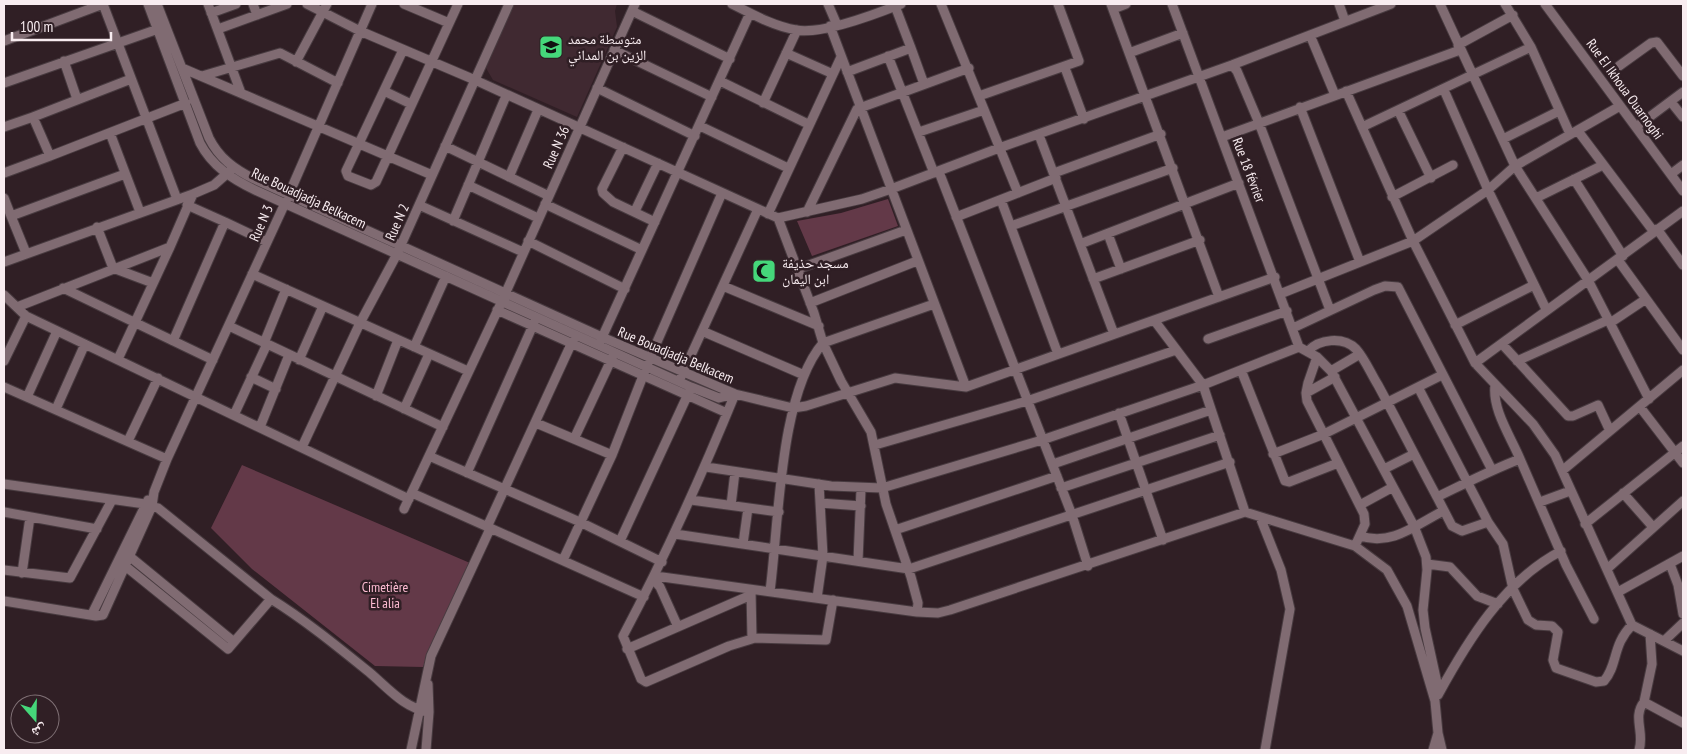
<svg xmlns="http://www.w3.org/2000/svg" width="1687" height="754" font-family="'PT Sans Narrow','Noto Naskh Arabic',sans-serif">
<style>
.built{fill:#402931}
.green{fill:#633948}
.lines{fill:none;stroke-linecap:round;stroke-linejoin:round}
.minor-casing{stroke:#483b40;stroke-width:11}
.minor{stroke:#806b72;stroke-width:9}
.labels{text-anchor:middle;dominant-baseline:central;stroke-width:5;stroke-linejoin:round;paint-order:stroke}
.poi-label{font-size:14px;fill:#f8ecf0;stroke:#301f25;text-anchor:start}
.street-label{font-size:14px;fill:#f8ecf0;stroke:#301f25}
.park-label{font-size:14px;fill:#fdbcd2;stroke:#301f25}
</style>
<rect width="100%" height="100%" fill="#301f25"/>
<path class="built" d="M514 4H617L615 11 617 27 577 117 493 80 486 68Z"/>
<path class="green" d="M888 199 898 226 812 256 797 221 841 213Z
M242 465 470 563 423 667 375 666 252 569 211 528Z"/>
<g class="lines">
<g class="minor-casing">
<path id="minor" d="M103 4 177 199
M148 4 200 143C212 166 232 179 255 190L691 387 719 398 735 394
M157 4 209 138C219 158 234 169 254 179L602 337 735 394 793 408 806 406 895 378 966 387 1275 277
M208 4 241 93
M253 4 257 15
M307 4 360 31 475 80 778 218 862 199 891 189 999 148 1232 65 1391 4
M404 4 449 23
M732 4C752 14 773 26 796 30 822 35 876 14 901 4
M828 4 837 25
M941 4 1018 193
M1111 4 1219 297
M1172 4 1299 347
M1339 4 1345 21
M1440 4 1515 166 1588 280 1649 399
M1505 4 1531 47 1570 134
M1545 4 1683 191
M895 6 911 48
M1113 9 1126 4
M632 11 730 59
M211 13 236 4
M830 26 966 387
M218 29 287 4
M1310 35 1335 95
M4 41 103 4
M1458 45 1513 15
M403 50 346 171 348 176 371 185 376 182 458 4
M614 50 712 97
M786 53 833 74
M1129 53 1183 33
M888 56 934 173
M64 61 77 99
M296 62 327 4
M1232 65 1237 71 1259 123 1330 310
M1619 66 1651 43 1657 42 1683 76
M182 68 432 175
M1065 68 1084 119
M847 72 911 48 924 84
M202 76 280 53 338 83
M131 79 33 117 50 156 186 103
M720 81 808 124
M4 83 161 28
M597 88 695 136
M1444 90 1488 190 1546 309
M384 91 411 104
M1346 91 1413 241 1475 363 1533 424 1555 455 1632 625 1683 651
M979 96 1079 61 1058 4
M1671 102 1683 117
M763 103 797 30
M1300 107 1360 262
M1398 110 1431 178
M700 126 788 168
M4 127 33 117
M1362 127 1531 47
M1636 127 1683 92
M1578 131 1654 232
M919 132 984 110
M110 133 140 212
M1039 135 1114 334
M1222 137 1460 50
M1503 139 1559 111
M445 146 549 196
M623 147 602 189 603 193 613 202 655 222
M939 172 1072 515 1088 566
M4 173 50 156
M1054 173 1161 134
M1671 174 1683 165
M509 177 538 110
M1574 179 1623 256
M468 185 538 218
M1392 197 1453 165
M4 198 11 216 125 174
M1536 198 1603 165
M1001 200 1058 354
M545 204 642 250
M187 205 225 222
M419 205 523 252
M635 211 658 163
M807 212 857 109 969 68
M768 214 841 57
M11 216 26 253
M956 217 1056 178
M453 221 506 96
M1011 226 1173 168
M97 227 113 268 153 283
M1657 229 1683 265
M1108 234 1121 269
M528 241 625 289
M1080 244 1239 183
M1618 260 1683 350
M4 262 193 194 214 185 230 171
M798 269 906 230
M252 274 468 371
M1093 279 1200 240
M723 286 819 326
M63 288 213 360
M1280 294 1413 241 1488 190 1515 166 1620 106
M4 295 26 316 409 499
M810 303 917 261
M17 307 170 247 193 194
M497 310 727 413
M1154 320 1203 385 1245 512
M1610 323 1646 299
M1455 325 1534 285
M229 326 443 427
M1293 328 1374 290 1385 286 1398 287 1492 470
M702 331 804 375
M1208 339 1287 311
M173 341 225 222 267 242
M600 342 750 13
M264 343 286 289
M1502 344 1568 416H1573L1598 405 1610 431
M414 347 446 276
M1308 351C1319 339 1343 336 1356 349 1365 359 1371 374 1378 385 1398 422 1417 460 1437 497
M1317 357 1308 383 1306 393 1307 401 1364 514 1365 524 1355 546
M118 359 170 247
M299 360 323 306
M4 361 26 316
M1517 361 1608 320
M1475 363 1683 211
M1241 370 1285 481 1289 482 1338 463
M1331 371 1360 354
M251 377 276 389
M681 377 758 209
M1495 385C1492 410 1511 437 1520 459
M4 387 167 459
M1418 387 1488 522 1462 531 1452 526 1437 497C1464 484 1491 470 1520 459L1566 565 1594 619
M1306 393 1335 377
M735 394C701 477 665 557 623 636L641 679 646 682 729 646 755 638 826 640 833 600
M376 396 398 340
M27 397 57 331
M1640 407 1683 463
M56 409 85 344
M404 409 429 354
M1119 413 1163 540
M234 415 267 344
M536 423 612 455
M260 427 289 355
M574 439 613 356
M128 441 158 378
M875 445 1027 401 1176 350
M302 447 360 323 397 254 509 4
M1273 454 1324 434 1442 375
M429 456 580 522 662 562
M1053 464 1211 410
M706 467 831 486 882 488 1042 440 1203 385 1299 347 1317 357 1331 371 1414 526 1426 557 1427 570 1423 610 1425 628 1439 692
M1384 469 1414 454
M1563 470 1683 370
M467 473 534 323
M4 484 145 504 158 508 271 599 228 649 119 561
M1061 488 1220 435
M412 493 644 597
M1623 493 1653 527
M691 500 779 512
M1540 502 1570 491
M820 503 861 506
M731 505 735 472
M1360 505 1393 487
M404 509 502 301 635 4
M4 512 97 529
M1260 517 1281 570 1290 609 1265 750
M1488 522 1503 544 1513 589 1528 620 1536 625 1552 626 1558 632 1553 660 1556 668 1596 682 1604 681C1618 665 1612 645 1632 625
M1585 524 1683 446
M487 527 573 340
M895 530 1057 476
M675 534 909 569 1230 462
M1360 536C1392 546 1414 526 1443 511
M620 541 689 392
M743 544 748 508
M123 551 234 642
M563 560 612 455 650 358 722 193
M858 561 861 489
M1427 564 1450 567 1477 596 1498 604
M1670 564 1678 585 1683 614
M1607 569 1683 501
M4 570 70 578 112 500
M22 573 30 517
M655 576 917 612 918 603 911 577 886 504 871 432 841 381 823 343 934 304
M653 579 660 587 678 627
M751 591 752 639
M770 591C779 524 779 394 823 343L814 313 778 218
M1618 592 1683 556
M817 598 823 556 819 484
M271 599C305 620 338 647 369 672 388 688 404 708 429 712
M4 601 96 616 103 615 152 506 154 492 167 459 286 201 372 4
M917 612 938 613 950 610 1245 512 1355 546 1387 570 1407 606 1435 701 1438 733 1433 750
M92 614 148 500
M1650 634 1652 664 1644 702 1683 723
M1664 641 1683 623
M627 649 751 595
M1438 695C1468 640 1504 581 1561 551
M1438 733 1442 750
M411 750 431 656 490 529
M426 750 429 712 428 684
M1639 750C1645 733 1632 717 1644 702"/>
</g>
<use href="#minor" class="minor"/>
</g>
<defs>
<g id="school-square" transform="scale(1.25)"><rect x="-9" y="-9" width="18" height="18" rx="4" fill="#45d77a" stroke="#301f25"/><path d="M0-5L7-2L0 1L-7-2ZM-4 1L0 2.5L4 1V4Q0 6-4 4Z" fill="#111"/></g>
<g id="mosque-square" transform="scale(1.25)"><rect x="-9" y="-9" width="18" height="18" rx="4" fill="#45d77a" stroke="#301f25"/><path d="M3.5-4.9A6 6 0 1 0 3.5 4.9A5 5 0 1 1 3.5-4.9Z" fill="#111"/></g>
</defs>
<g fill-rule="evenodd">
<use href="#school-square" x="551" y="47"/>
<use href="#mosque-square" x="764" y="271"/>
</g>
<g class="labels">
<g class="poi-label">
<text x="568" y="39">متوسطة محمد<tspan x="568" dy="16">الزين بن المداني</tspan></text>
<text x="782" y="263">مسجد حذيفة<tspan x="782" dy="16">ابن اليمان</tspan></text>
</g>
<g class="street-label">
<text transform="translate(1625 89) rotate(54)">Rue EI Ikhoua Ouarnoghi</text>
<text transform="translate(556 147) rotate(-66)">Rue N 36</text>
<text transform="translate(1249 170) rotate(69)">Rue 18 février</text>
<text transform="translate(309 198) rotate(25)">Rue Bouadjadja Belkacem</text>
<text transform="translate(397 222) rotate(-66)">Rue N 2</text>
<text transform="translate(261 223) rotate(-66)">Rue N 3</text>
<text transform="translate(676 355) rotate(23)">Rue Bouadjadja Belkacem</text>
</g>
<g class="park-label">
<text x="385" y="587">Cimetière<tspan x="385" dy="16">El alia</tspan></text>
</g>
</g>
<rect width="1687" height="754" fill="none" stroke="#f8ecf0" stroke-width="10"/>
<g transform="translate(35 719) rotate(160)"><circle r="24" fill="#301f25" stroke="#807176"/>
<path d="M0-4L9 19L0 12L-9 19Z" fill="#45d77a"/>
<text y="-8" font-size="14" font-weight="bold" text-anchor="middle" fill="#f8ecf0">ش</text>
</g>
<path d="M12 32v8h99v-8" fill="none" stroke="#f8ecf0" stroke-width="2.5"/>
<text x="20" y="32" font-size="15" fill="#f8ecf0" stroke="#301f25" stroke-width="4" paint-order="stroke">100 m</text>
</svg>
